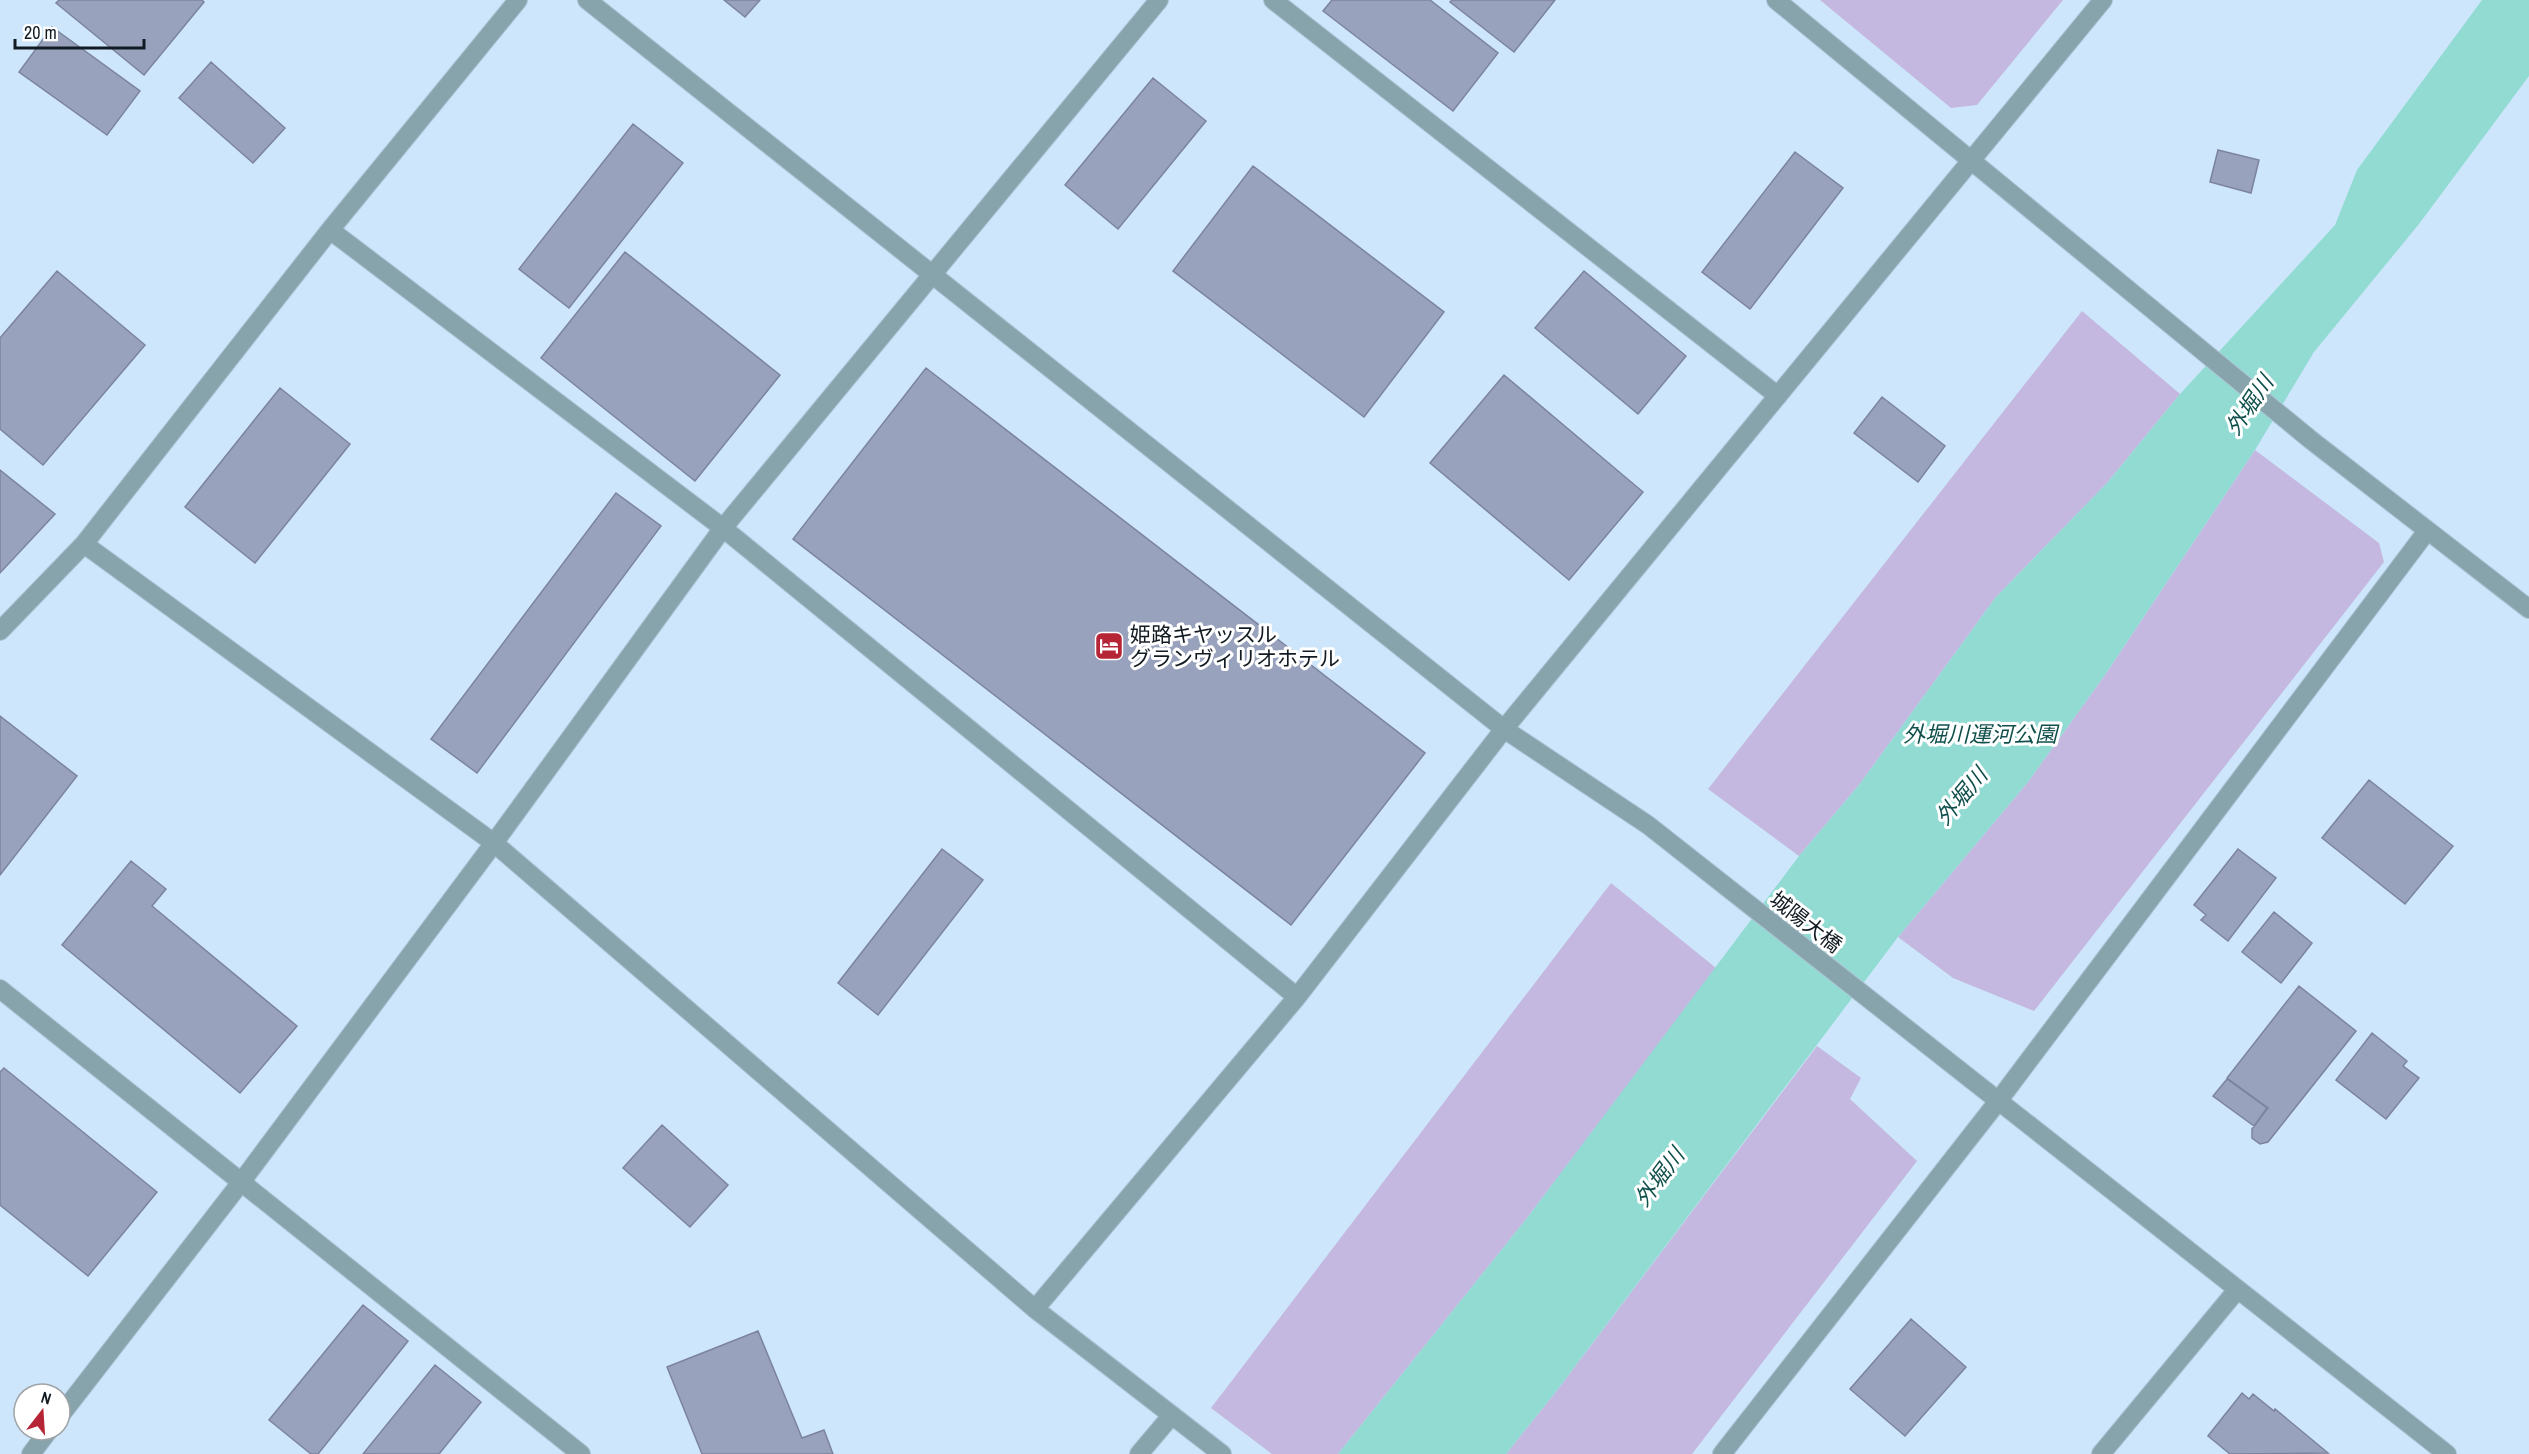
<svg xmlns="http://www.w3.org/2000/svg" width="2529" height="1454" font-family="'Archivo Narrow','Noto Sans JP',sans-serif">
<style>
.green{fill:#c4b8e0}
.water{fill:#92dbd3}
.building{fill:#99a2bc;stroke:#7c849d;stroke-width:1.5}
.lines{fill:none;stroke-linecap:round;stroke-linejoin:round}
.minor-casing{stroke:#abc1d4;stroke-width:20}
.tertiary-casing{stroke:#abc1d4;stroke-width:20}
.minor{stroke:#87a3ab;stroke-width:18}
.tertiary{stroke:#87a3ab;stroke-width:18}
.labels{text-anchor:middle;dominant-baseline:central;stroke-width:6;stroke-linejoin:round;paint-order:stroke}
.poi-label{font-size:21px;fill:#121b22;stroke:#fff;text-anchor:start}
.street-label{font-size:21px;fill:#121b22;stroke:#fff}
.water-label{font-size:22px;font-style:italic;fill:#10504c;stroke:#fff}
</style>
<rect width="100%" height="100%" fill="#cde6fb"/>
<path class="green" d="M1820 0H2063L1977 105 1951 108Z
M2082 311 2180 394 2107 483 1996 597 1859 785 1799 856 1708 789Z
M2255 450 2379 543 2384 562 2034 1011 1953 978 1898 937 2028 782 2107 672Z
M1611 883 1716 968 1527 1218 1338 1454H1272L1211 1408Z
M1817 1046 1861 1078 1850 1099 1917 1161 1692 1454H1506L1555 1393Z"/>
<path class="water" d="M2482 0H2529V76L2419 224 2314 352 2255 450 2107 672 2028 782 1898 937 1555 1393 1506 1454H1338L1527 1218 1799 856 1859 785 1996 597 2107 483 2180 394 2335 225 2357 170Z"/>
<path class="building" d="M59 0H202L204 2 144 75 56 3Z
M724 0H760L745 17Z
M1332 0H1430L1498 53 1453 111 1323 11Z
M1452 0H1555L1514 52 1450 2Z
M52 27 140 91 107 135 19 72Z
M211 62 285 128 253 163 179 98Z
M1153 78 1206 121 1118 229 1065 185Z
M633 124 683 163 569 308 519 269Z
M2218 150 2259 160 2251 193 2210 182Z
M1795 152 1843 188 1750 309 1702 272Z
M1253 166 1444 312 1364 417 1173 271Z
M625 252 780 375 695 481 541 358Z
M57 271 145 345 43 465 0 429V338Z
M1584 271 1686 356 1638 414 1535 328Z
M926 368 1425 753 1291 925 793 539Z
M1504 375 1643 492 1569 580 1430 463Z
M280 388 350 444 255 563 185 507Z
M1882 397 1945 446 1918 482 1854 433Z
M0 470 55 514 0 573Z
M616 493 661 526 477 773 431 739Z
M0 716 77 776 0 875Z
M2369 780 2453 846 2405 904 2322 838Z
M942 849 983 880 878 1015 838 983Z
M2238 849 2276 878 2228 941 2201 920 2206 915 2194 905Z
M131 861 166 889 152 906 297 1026 240 1093 62 945Z
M2274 912 2312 943 2281 983 2242 952Z
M2299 986 2356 1031 2268 1142 2260 1144 2252 1138V1129L2268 1108 2227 1078Z
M2372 1033 2407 1061 2403 1066 2419 1078 2386 1119 2336 1080Z
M4 1068 157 1192 88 1276 0 1205V1072Z
M2227 1079 2267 1108 2254 1126 2213 1096Z
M662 1125 728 1185 690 1227 623 1168Z
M363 1305 408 1341 318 1454H311L269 1420Z
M1911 1319 1966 1367 1905 1436 1850 1389Z
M758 1331 802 1438 824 1430 833 1454H702L667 1367Z
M435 1365 481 1402 439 1454H363Z
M2242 1393 2249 1399 2253 1394 2274 1411 2275 1409 2328 1453 2230 1454 2208 1436Z"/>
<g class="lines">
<g class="minor-casing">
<path id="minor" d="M1273 0 1778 396
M1776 0 2311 440 2529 609
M330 230 723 528 1297 997
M84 544 494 843 1035 1309 1222 1454
M0 631 84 544 330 230 518 0
M0 989 581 1454
M1035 1309 1297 997 1504 729 2103 0
M60 1416 242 1181 494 843 723 528 1159 0
M31 1454 49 1430
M1139 1454 1172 1415
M1722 1454 1999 1100 2427 531
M2101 1454 2237 1290"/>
</g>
<g class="tertiary-casing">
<path id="tertiary" d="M587 0 1504 729 1648 825 2447 1454"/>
</g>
<use href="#minor" class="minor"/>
<use href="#tertiary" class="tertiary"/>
</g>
<defs>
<g id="hotel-square" transform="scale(1.5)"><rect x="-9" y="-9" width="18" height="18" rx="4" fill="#b62535" stroke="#fff"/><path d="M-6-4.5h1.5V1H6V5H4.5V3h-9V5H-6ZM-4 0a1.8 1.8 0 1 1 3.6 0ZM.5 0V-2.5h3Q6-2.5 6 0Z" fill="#fff"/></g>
</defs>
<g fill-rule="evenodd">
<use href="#hotel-square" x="1109" y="646"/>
</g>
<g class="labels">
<g class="poi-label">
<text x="1130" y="634">姫路キヤッスル<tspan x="1130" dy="24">グランヴィリオホテル</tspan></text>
</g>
<g class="street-label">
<text transform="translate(1806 922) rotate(38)">城陽大橋</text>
</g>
<g class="water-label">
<text transform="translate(2249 405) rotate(-56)">外堀川</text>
<text x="1980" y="734">外堀川運河公園</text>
<text transform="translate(1961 796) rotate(-50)">外堀川</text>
<text transform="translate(1659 1177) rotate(-53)">外堀川</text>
</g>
</g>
<g transform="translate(42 1412) rotate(17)"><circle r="28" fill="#ffffff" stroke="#a0a4a7" stroke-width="1.5"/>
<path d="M0-4.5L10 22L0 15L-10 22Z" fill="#b62535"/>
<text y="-9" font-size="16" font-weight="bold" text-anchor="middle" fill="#121b22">N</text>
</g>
<path d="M15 39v9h129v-9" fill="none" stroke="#121b22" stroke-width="3"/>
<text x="24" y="39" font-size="18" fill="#121b22" stroke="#ffffff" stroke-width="4.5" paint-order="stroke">20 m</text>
</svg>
